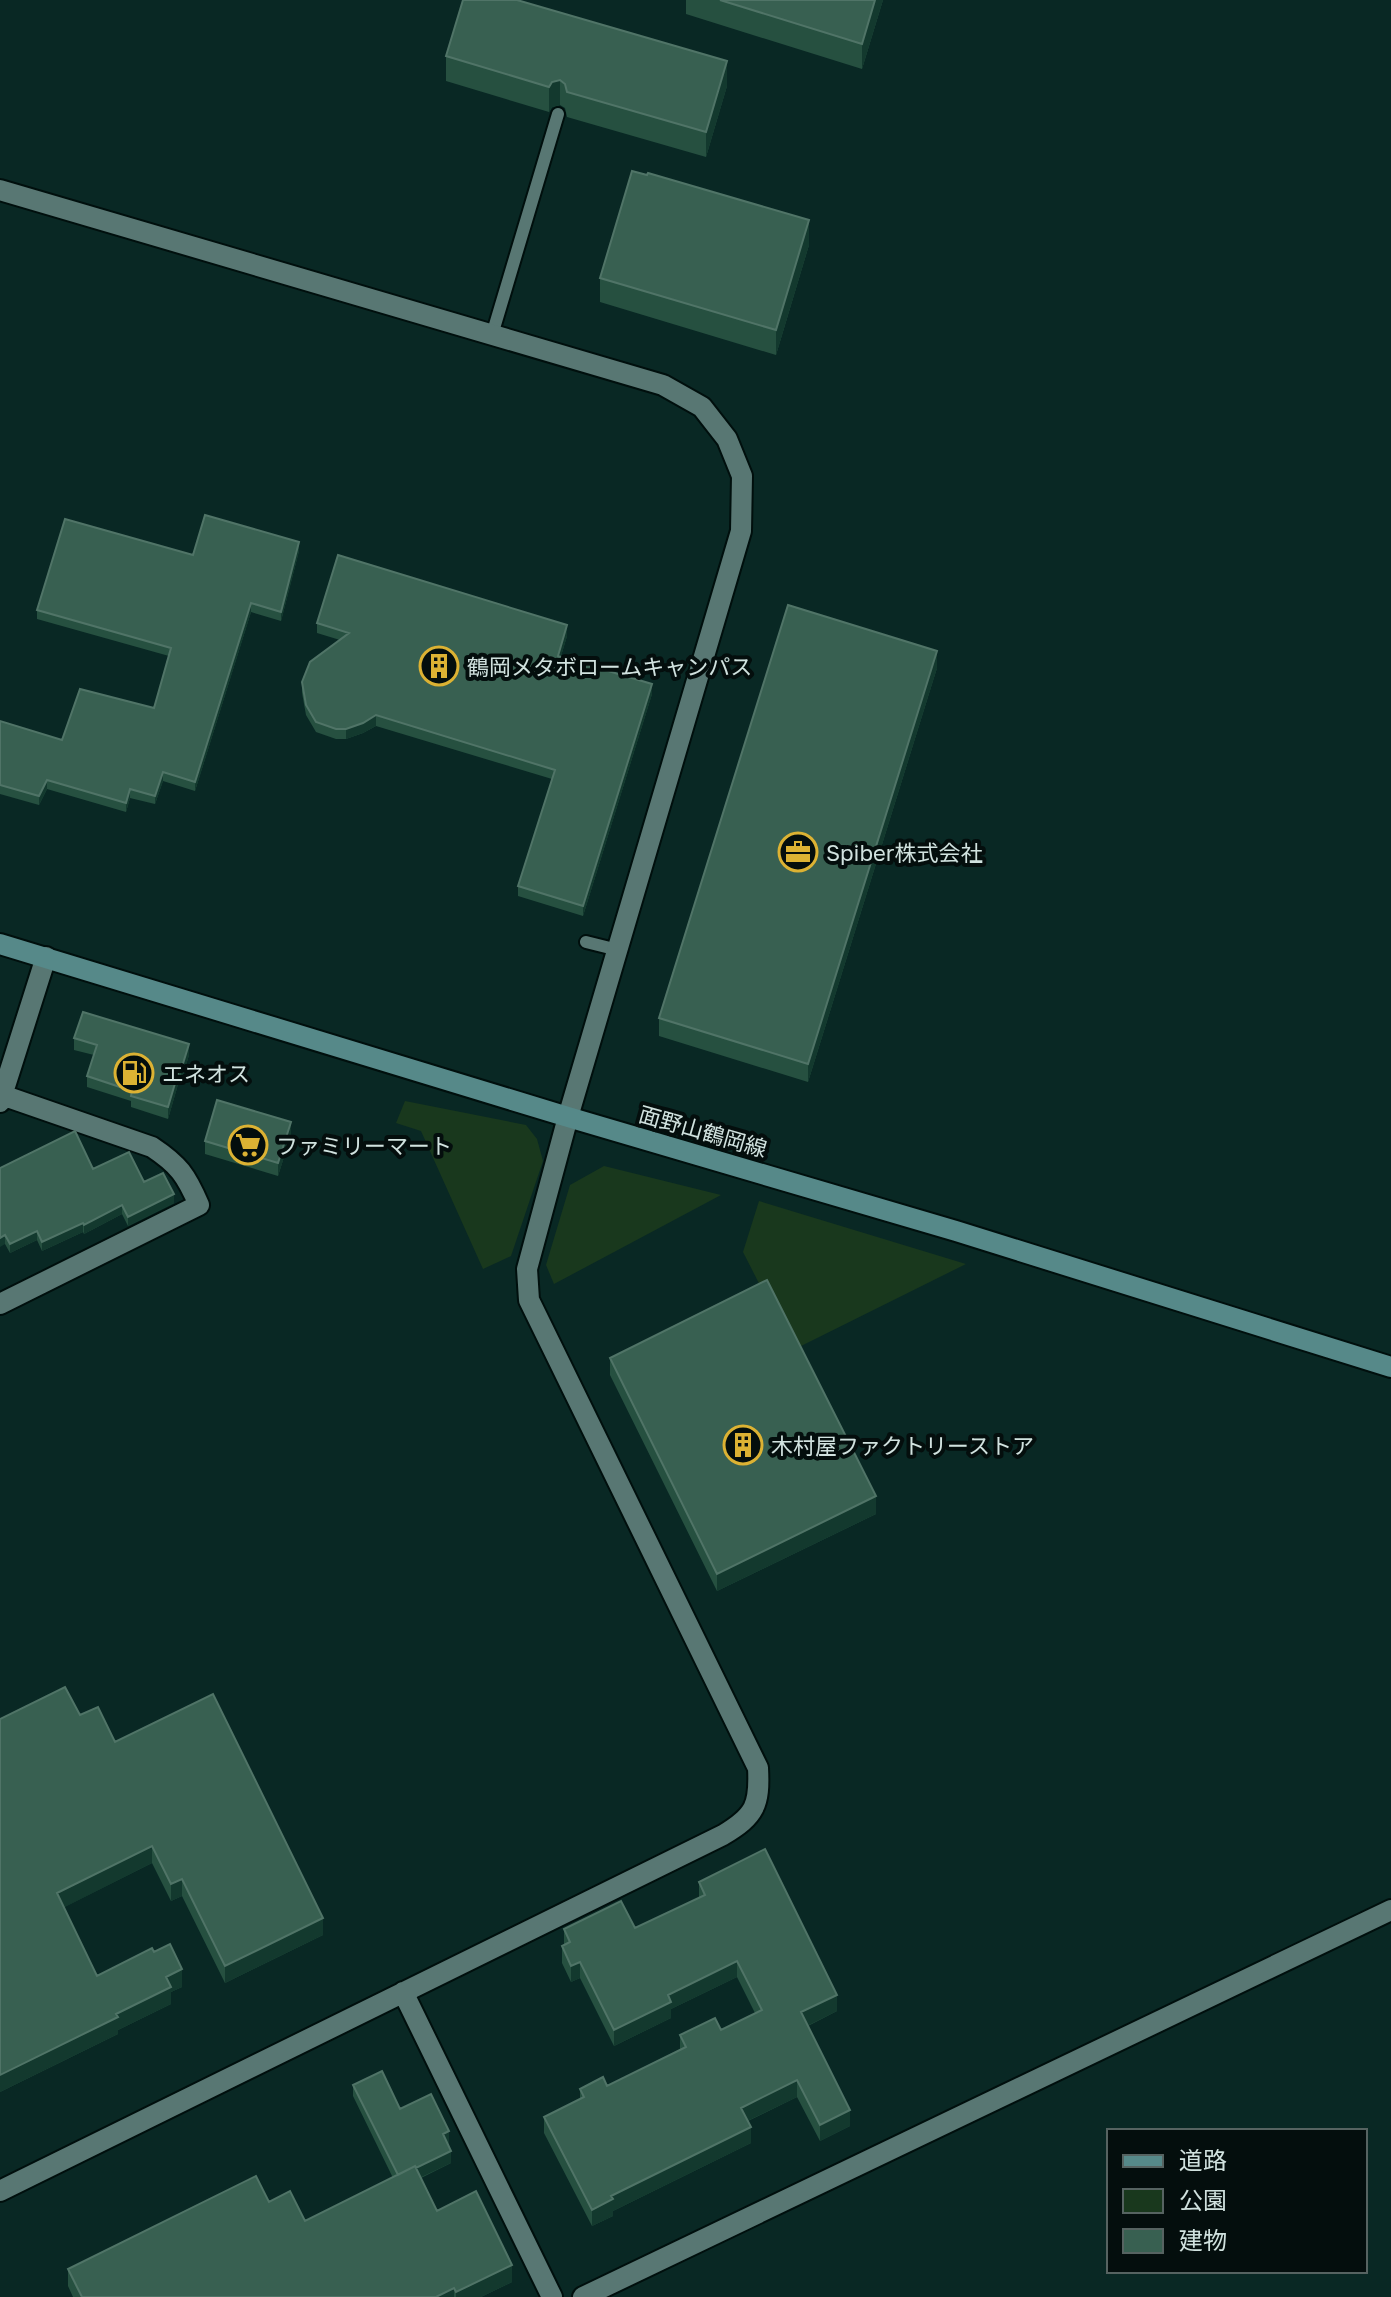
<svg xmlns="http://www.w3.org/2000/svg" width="1391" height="2297" font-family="'Golos Text','Noto Sans JP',sans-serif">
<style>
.green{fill:#19381d}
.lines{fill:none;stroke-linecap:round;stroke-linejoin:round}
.service-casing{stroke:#000f0d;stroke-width:16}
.minor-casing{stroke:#000f0d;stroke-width:24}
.tertiary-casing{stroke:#000f0d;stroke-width:24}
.secondary-casing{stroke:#000f0d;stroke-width:24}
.service{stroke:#587773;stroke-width:12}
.minor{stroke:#587773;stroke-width:20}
.tertiary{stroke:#587773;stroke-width:20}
.secondary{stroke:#568989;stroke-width:20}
.wall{fill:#265040}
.shaded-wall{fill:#13392e}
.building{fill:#386051;stroke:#507467;stroke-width:2}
.labels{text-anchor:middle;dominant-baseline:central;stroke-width:8;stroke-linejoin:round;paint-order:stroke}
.poi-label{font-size:22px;fill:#d1e2df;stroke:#040e0d;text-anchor:start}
.street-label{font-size:22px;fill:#d1e2df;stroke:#040e0d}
</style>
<rect width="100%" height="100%" fill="#092824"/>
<path class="green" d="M405 1101 526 1125 537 1139 543 1161 511 1256 483 1269 421 1131 396 1123Z
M604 1166 721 1195 554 1284 546 1265 570 1185Z
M759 1201 966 1264 793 1350 743 1252Z"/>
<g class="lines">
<g class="service-casing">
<path id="service" d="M492 335 558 114
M586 942 618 950"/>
</g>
<g class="minor-casing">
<path id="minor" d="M0 1102 46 957
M0 1304 199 1205C186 1175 179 1165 152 1147L2 1095
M403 1992 552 2297
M0 2191 723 1835C755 1816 760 1805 758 1768L529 1300 527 1269 568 1117
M583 2297 1391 1910"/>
</g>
<g class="tertiary-casing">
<path id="tertiary" d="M0 190 663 385 702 407 727 439 742 476 741 531 568 1117"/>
</g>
<g class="secondary-casing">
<path id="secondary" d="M0 944 568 1117 956 1231 1391 1367"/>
</g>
<use href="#service" class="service"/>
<use href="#minor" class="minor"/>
<use href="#tertiary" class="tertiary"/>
<use href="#secondary" class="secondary"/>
</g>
<path class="wall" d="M686 0H883L862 69 686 14Z
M446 56 727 86 706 157 567 117 565 108 560 105 552 107 549 112 446 81Z
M809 245 776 355 600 302V278Z
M299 551 281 621 251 612 195 791 163 781 155 804 130 798 126 812 47 789 39 805 0 794V721L62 740 154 708 169 656 37 619V610L193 555Z
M317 623 567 636 561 656 652 694 583 916 518 896V886L552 779 376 726 363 733 346 739H336L316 732 306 715 302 693V682L340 640 317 633Z
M937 668 808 1082 659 1036V1018Z
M74 1038 189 1055 181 1082 179 1081 168 1119 131 1107V1101L87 1087V1076L94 1055 74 1050Z
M291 1135 278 1176 205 1154V1141Z
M0 1168 93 1169 144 1182 174 1203 128 1226 122 1214 84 1234 83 1232 42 1251 37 1240 10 1253 5 1244Z
M610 1358 876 1514 717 1591 610 1375Z
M80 1715 115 1742 323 1935 225 1983 182 1896 171 1901 152 1863 64 1907 97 1976 154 1952 182 1987 171 1992V2004L118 2030V2034L0 2092Z
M699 1882 837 2011 808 2026 850 2126 820 2141 797 2097 748 2121 751 2143 613 2211V2216L592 2226 544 2133V2117L580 2099V2089L607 2086 680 2050V2035L721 2030 755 2013 737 1977 671 2009V2018L614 2046 580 1978 571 1982 562 1963V1946L564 1945V1929L635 1928 699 1898Z
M353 2085 400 2109 449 2143 447 2144 451 2163 421 2178 437 2211 512 2282 481 2297H73L68 2286V2269L269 2202 305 2221 393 2178 353 2096Z"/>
<path class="shaded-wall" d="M875 0H883L862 69V44Z
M727 61V86L706 157V132Z
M560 80V105L552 107 549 112V87L552 82Z
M809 220V245L776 355V330Z
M299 542V551L281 621V612Z
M251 603V612L195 791V782Z
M567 625V636L558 666V656Z
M937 651V668L808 1082V1064Z
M652 684V694L583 916V906Z
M376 715V726L363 733 346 739V729Z
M163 772V781L155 804V796Z
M47 780V789L39 805V796Z
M130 789V798L126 812V803Z
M189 1044V1055L181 1082V1070Z
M179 1070V1081L168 1119V1107Z
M291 1122V1135L278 1176V1163Z
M174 1194V1203L128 1226V1217Z
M122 1205V1214L84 1234V1225Z
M83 1223V1232L42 1251V1242Z
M37 1231V1240L10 1253V1244Z
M5 1235V1244L0 1247V1238Z
M876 1496V1514L717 1591V1574Z
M152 1846V1863L57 1911V1893Z
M182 1879V1896L171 1901V1884Z
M323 1918V1935L225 1983V1966Z
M737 1961V1977L671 2009V2018L614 2046V2030L668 1995Z
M580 1962V1978L571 1982V1966Z
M182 1969V1987L171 1992V2004L118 2030V2034L0 2092V2075L116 2014 166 1977Z
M837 1995V2011L801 2029V2012Z
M797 2080V2097L741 2124V2108Z
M850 2110V2126L820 2141V2125Z
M751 2127V2143L613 2211V2216L592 2226V2210L611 2196Z
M449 2131V2143L443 2146V2134Z
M451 2151V2163L398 2188V2177Z
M512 2265V2282L481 2297H456V2292Z
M454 2288V2297H436Z"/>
<path class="building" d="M463 0H517L727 61 706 132 567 92 565 84 560 80 552 82 549 87 446 56Z
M720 0H875L862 44Z
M632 171 647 175 648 173 809 220 776 330 600 278Z
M205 515 299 542 281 612 251 603 195 782 163 772 155 796 130 789 126 803 47 780 39 796 0 785V721L62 740 80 689 154 708 171 648 37 610 65 519 193 555Z
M338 555 567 625 558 656 652 684 583 906 518 886 555 770 376 715 363 723 346 729H336L316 722 306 705 302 682 310 662 349 633 317 623Z
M788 605 937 651 808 1064 659 1018Z
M83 1012 189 1044 181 1070H179L168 1107 131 1096 132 1091 87 1076 97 1045 74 1038Z
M217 1100 291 1122 278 1163 205 1141Z
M75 1131 93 1169 129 1152 144 1182 163 1173 174 1194 128 1217 122 1205 84 1225 83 1223 42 1242 37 1231 10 1244 5 1235 0 1238V1168Z
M767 1280 876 1496 717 1574 610 1358Z
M65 1687 80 1715 98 1707 115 1742 213 1694 323 1918 225 1966 182 1879 171 1884 152 1846 57 1893 97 1976 152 1948 154 1952 170 1944 182 1969 166 1977 171 1987 116 2014 118 2017 0 2075V1719Z
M765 1849 837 1995 801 2012 850 2110 820 2125 797 2080 741 2108 751 2127 611 2196 613 2199 592 2210 544 2117 584 2097 580 2089 603 2077 607 2086 686 2047 680 2035 715 2018 721 2030 762 2010 737 1961 668 1995 671 2002 614 2030 580 1962 571 1966 562 1946 570 1942 564 1929 621 1901 635 1928 705 1895 699 1882Z
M382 2071 400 2109 431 2094 449 2131 443 2134 451 2151 416 2168 415 2166 398 2175 353 2085Z
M415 2166 437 2211 476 2191 512 2265 456 2292 454 2288 436 2297H82L68 2269 256 2176 269 2202 290 2191 305 2221Z"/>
<defs>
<g id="building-ring" transform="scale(2)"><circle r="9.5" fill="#040e0d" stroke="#dcb233" stroke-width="1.5"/><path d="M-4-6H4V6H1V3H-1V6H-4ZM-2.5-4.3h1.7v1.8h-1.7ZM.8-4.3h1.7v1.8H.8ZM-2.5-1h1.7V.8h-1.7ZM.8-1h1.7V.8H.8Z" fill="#dcb233"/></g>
<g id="office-ring" transform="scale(2)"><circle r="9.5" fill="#040e0d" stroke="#dcb233" stroke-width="1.5"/><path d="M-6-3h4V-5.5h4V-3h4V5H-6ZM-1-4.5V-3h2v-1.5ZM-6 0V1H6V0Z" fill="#dcb233"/></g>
<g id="fuel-ring" transform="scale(2)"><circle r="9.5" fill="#040e0d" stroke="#dcb233" stroke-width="1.5"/><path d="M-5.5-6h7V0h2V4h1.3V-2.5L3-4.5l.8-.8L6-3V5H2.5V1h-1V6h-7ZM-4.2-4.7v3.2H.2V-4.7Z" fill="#dcb233"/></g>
<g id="supermarket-ring" transform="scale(2)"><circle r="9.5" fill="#040e0d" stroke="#dcb233" stroke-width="1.5"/><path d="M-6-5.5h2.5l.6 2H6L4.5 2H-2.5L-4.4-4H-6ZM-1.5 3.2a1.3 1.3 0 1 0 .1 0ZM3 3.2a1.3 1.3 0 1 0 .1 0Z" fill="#dcb233"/></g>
</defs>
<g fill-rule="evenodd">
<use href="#building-ring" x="439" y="666"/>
<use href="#office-ring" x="798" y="852"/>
<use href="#fuel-ring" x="134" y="1073"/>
<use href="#supermarket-ring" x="248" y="1145"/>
<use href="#building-ring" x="743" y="1445"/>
</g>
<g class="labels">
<g class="poi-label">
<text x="467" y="666">鶴岡メタボロームキャンパス</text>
<text x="826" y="852">Spiber株式会社</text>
<text x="162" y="1073">エネオス</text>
<text x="276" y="1145">ファミリーマート</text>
<text x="771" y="1445">木村屋ファクトリーストア</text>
</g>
<g class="street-label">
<text transform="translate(703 1131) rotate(16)">面野山鶴岡線</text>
</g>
</g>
<rect x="1107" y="2129" width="260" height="144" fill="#040e0d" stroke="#566361" stroke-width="2"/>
<rect x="1123" y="2155" width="40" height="12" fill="#568989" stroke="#566361" stroke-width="2"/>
<text x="1179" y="2169" font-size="24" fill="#d1e2df">道路</text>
<rect x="1123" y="2189" width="40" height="24" fill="#19381d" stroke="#566361" stroke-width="2"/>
<text x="1179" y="2209" font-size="24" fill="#d1e2df">公園</text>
<rect x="1123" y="2229" width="40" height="24" fill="#386051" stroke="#566361" stroke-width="2"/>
<text x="1179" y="2249" font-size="24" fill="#d1e2df">建物</text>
</svg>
